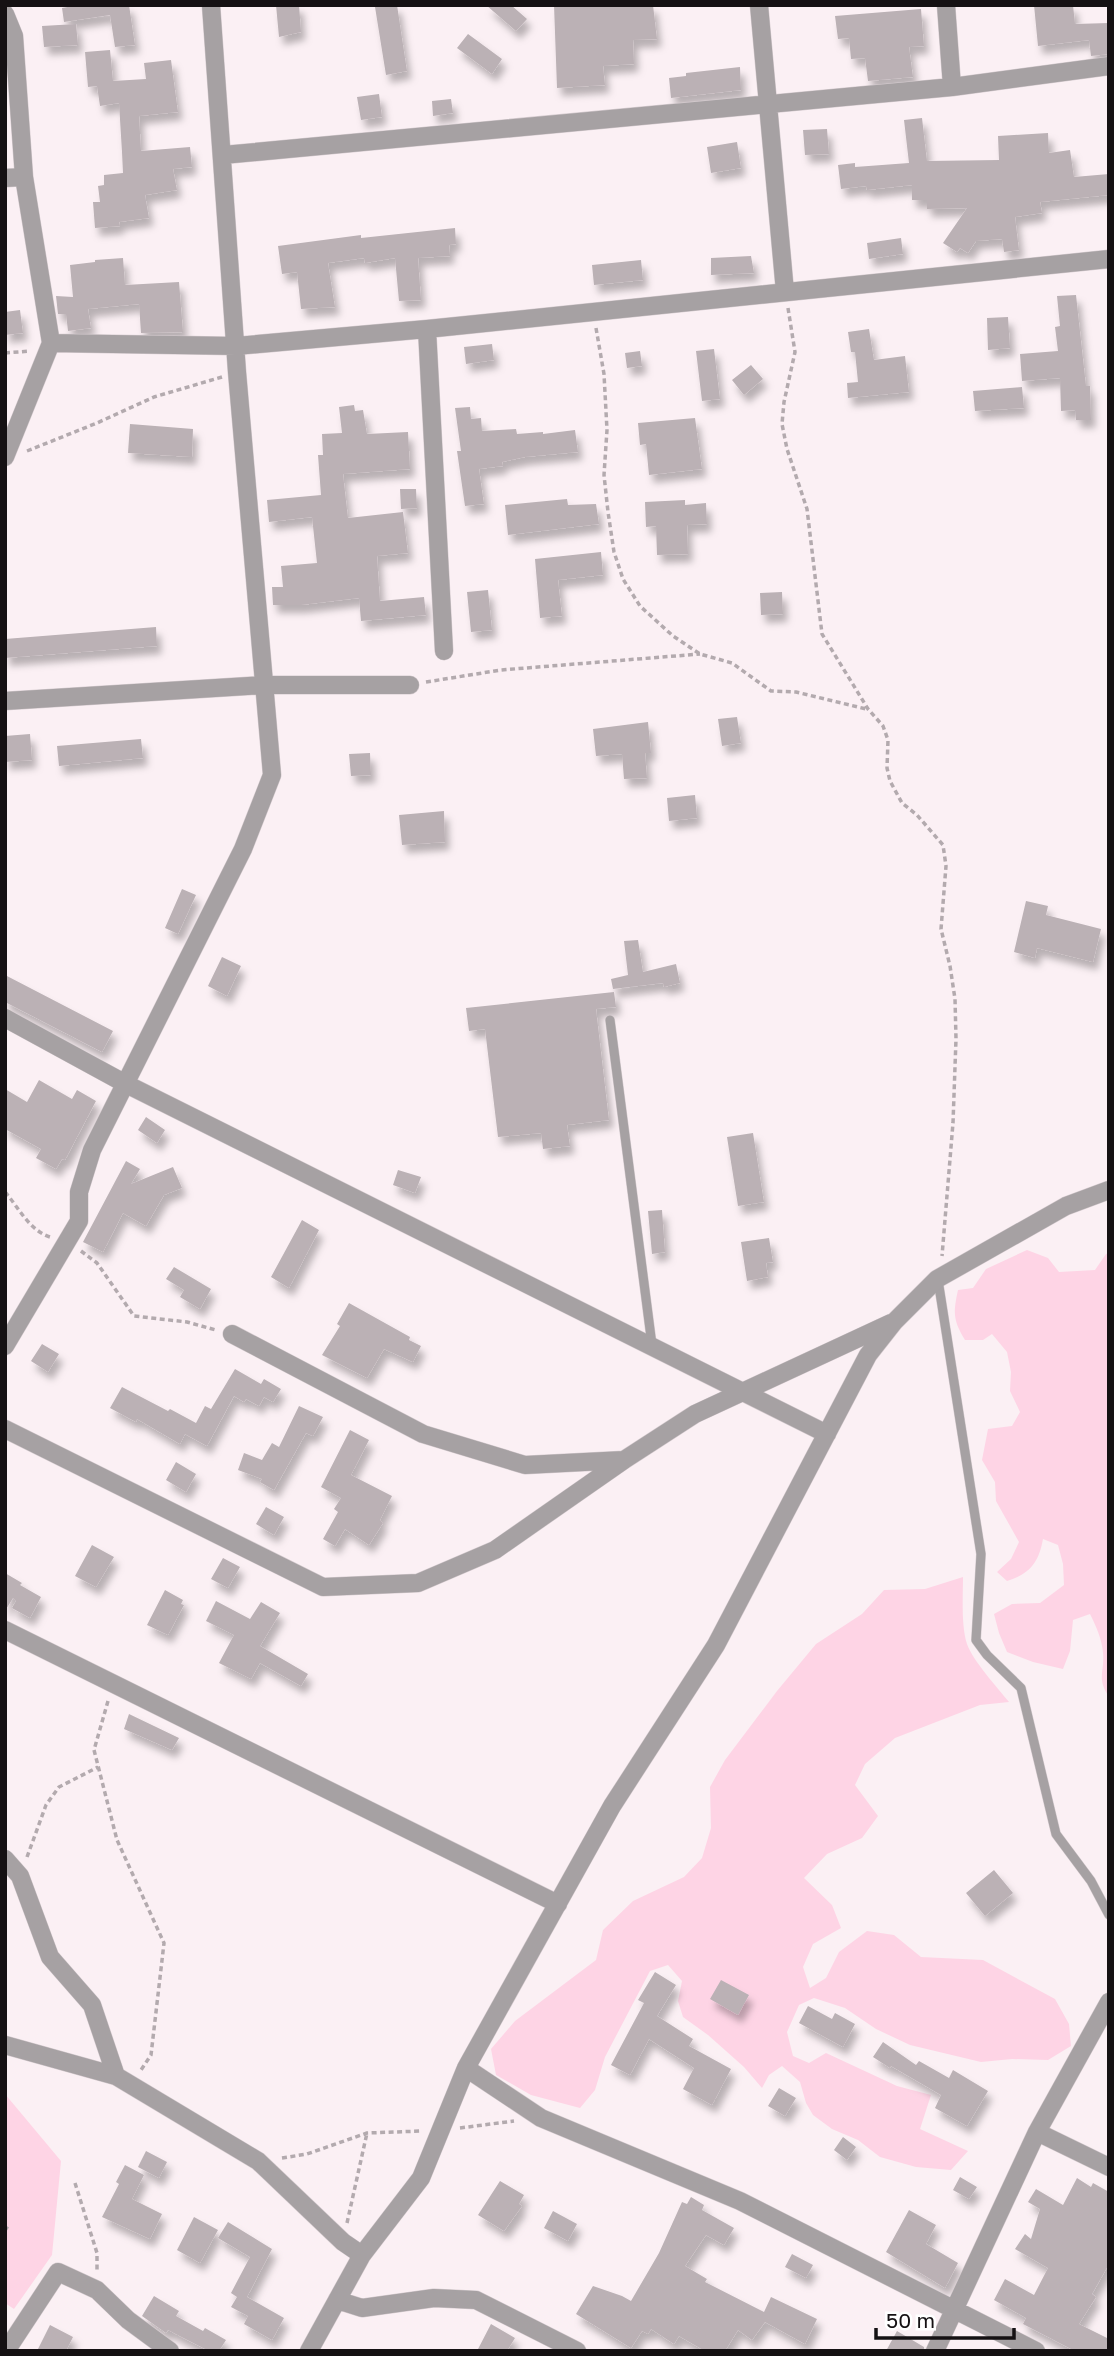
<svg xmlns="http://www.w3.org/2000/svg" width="1114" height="2356" font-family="'Golos Text',sans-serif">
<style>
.green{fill:#fed4e5}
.building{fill:#bbb1b5;filter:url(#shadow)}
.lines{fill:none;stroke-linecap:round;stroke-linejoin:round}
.service-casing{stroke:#d6ccd0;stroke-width:10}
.minor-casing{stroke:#d6ccd0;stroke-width:19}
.path{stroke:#b3aaae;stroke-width:3.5;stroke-dasharray:5 3.5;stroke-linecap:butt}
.service{stroke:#a6a1a3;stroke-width:9}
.minor{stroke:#a6a1a3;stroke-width:18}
</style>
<defs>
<filter id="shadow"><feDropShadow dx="4.5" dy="8" stdDeviation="3.5" flood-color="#0004"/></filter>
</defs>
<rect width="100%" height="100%" fill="#fbf0f4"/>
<path class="green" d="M1027 1250 1048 1258 1059 1272 1095 1270 1106 1254 1109 1253V1697C1096 1678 1105 1671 1103 1653 1102 1639 1096 1626 1090 1614L1073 1620 1070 1651 1063 1669 1033 1662 1007 1652 999 1633 994 1614 1012 1604 1040 1603 1064 1585 1063 1564 1058 1545 1043 1539C1039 1562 1030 1574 1007 1581L997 1572 1011 1559 1019 1542 996 1501 995 1482 982 1460 988 1429 1012 1426 1020 1412 1010 1391 1011 1372 1007 1352 992 1334 983 1340H965C953 1320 953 1313 958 1290L973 1288 986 1269Z
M963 1577C963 1596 961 1626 967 1644 973 1661 997 1687 1009 1702L980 1705 895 1738 865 1764 855 1785 878 1816 862 1838 827 1854 804 1878 832 1905 841 1928 813 1944 803 1967 810 1988 826 1978 839 1952 867 1931 894 1935 921 1957 983 1960 1055 1999 1069 2024 1071 2046 1048 2060 1012 2059 981 2062 910 2045 876 2029 845 2008 814 1998 799 2005 787 2032 793 2056 809 2063 826 2053 897 2086 931 2095 920 2129 968 2151 951 2170 916 2167 880 2157 858 2140 832 2129 813 2115 806 2103 800 2082 782 2066 769 2075 762 2088 744 2067 708 2035 683 2017 678 2001 682 1981 668 1965 650 1971 605 2057 595 2090 580 2108 531 2095 496 2075 491 2049 515 2021 596 1960 603 1930 633 1901 684 1877 702 1858 711 1828 710 1787 725 1760 777 1691 816 1644 862 1614 884 1590 925 1589Z
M5 2094 61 2161 52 2255 14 2309 5 2303Z"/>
<path class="building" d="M78 5H129L135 45 115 47 110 15 64 22 62 8Z
M276 5H299L301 32 279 37Z
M397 5 407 71 386 75 375 7Z
M486 5H511L527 19 516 31Z
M554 5H653L657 39 633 40 634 64 603 66 605 85 557 88Z
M1034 5H1073L1075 24 1109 23V54L1091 56 1089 40 1038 46Z
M921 9 924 46 909 47 913 77 868 81 865 58 851 59 849 38 838 39 835 16Z
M76 24 78 45 44 47 42 26Z
M468 34 502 59 492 74 457 48Z
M110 50 113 81 146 79 144 63 171 60 178 112 139 116 141 151 190 147 192 167 173 169 177 190 145 195 149 218 119 222 120 226 95 228 93 202H100L98 186 104 185V175L123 173 122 152 119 103 100 106 97 86 88 87 85 52Z
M740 67 741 90 671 98 669 78 686 76V73Z
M379 94 382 117 361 120 357 97Z
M451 99 453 113 433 116 432 101Z
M922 118 927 161 999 160 998 136 1048 133 1049 153 1070 150 1074 177 1109 174V195L1040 202 1042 213 1015 217 1019 250 1004 252 1002 239 976 241 968 253 960 248 957 252 943 243 967 208 927 209V200H912V185L867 190 866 186 841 189 838 165 855 163V167L909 163 904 120Z
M827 129 829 154 805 155 803 130Z
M737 142 741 168 711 173 707 147Z
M455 228 456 244 449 245 450 256 418 258 421 300 399 301 395 258 365 263 364 258 328 263 335 307 301 309 297 272 282 274 278 246 361 235V238Z
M901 238 903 254 869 259 867 243Z
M751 256 754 273 711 275V258Z
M123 258 125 285 179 282 183 332 141 333 139 304 88 309 91 328 68 331 66 314H58L56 296 73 297 70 265 95 262V260Z
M641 260 643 280 594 285 592 265Z
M1076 295 1086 386H1090L1091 420H1076L1075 410 1061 411 1060 378 1022 381 1020 354 1058 351 1055 327 1060 326 1057 296Z
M20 310 23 333 5 335V312Z
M1008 317 1010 348 988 350 987 318Z
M869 329 874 360 905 356 909 392 848 398 847 383 858 382 855 352H851L848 332Z
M492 344 494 360 466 364 464 347Z
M714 349 720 399 702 401 696 351Z
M640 351 642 366 627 368 625 353Z
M751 365 763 379 744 395 732 380Z
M1022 387 1024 408 975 411 973 391Z
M354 405 355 411 363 410 367 434 408 432 410 469 343 474 348 518 403 512 408 553 377 556 380 601 424 597 426 615 361 621 359 598 301 605H273L272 587H283L281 566 317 563 312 517 269 522 267 500 321 495 318 455H323L322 434 342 433 339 407Z
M470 407 471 419 481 418 482 431 516 429 517 434 543 432V434L575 430 578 452 525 457 502 462 503 466 479 469 484 504 465 506 457 451H461L455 408Z
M695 418 702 469 649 475 646 444 640 445 638 423Z
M130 424 193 429 192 457 128 453Z
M400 489H416L417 508 401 509Z
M567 499 568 505 596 504 599 524 508 535 505 505Z
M685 500V505L706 503 707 524 687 525 688 554 657 555 656 526 646 527 645 502Z
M601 552 603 575 558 580 562 616 540 618 535 559Z
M488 590 492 630 471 632 467 592Z
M782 592 783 614 761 615 760 593Z
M156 627 157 646 5 658V639Z
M737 717 741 743 722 746 718 719Z
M648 722 651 753H645L647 778 624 779 622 754 596 756 593 729Z
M30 734 32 760 5 762V736Z
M141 739 143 758 59 766 57 746Z
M370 753 371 775 351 776 349 754Z
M695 795 697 818 669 821 667 798Z
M444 811 445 842 402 845 399 815Z
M182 889 196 895 178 934 165 928Z
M1026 901 1048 906 1046 915 1101 929 1093 962 1037 948 1035 958 1014 952Z
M638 940 643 972 676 964 680 983 664 987 663 983 613 989 611 979 628 975 624 941Z
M222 957 241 966 227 996 208 986Z
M5 975 113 1031 102 1052 5 1002Z
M614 992 616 1007 596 1009 609 1120 567 1125 570 1146 543 1149 541 1133 498 1137 485 1029 469 1031 466 1008Z
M39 1080 72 1099 77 1090 96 1101 65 1160 62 1159 56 1169 36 1158 41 1149 5 1129V1089L27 1102Z
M146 1117 165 1130 157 1143 138 1130Z
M753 1133 764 1202 738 1206 727 1137Z
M126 1161 140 1169 131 1184 173 1167 182 1188 164 1195 146 1226 123 1213 103 1252 83 1242Z
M398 1170 421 1177 415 1193 393 1185Z
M662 1210 665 1252 652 1254 648 1211Z
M302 1220 319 1230 289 1288 271 1277Z
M769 1238 773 1262 766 1263 768 1277 747 1281 741 1242Z
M174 1267 211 1289 200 1309 180 1297 184 1290 166 1279Z
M349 1303 410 1337 409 1340 421 1346 413 1362 384 1349 367 1378 322 1355 340 1326 337 1324Z
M42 1344 59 1354 48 1372 31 1361Z
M235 1369 261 1384 264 1379 281 1389 273 1402 264 1397 259 1406 246 1399 244 1402 234 1396 207 1446 185 1434 180 1444 137 1419 136 1422 110 1408 122 1387 168 1411 170 1409 196 1423 205 1406 211 1409Z
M299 1406 323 1417 313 1436 306 1433 274 1490 260 1482 262 1479 238 1470 244 1453 262 1460 272 1443 279 1447Z
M350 1430 369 1440 351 1475 392 1496 380 1520 383 1523 369 1545 345 1529 335 1546 323 1539 338 1512 334 1509 341 1498 321 1487Z
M176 1462 196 1474 186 1492 166 1480Z
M266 1507 284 1517 274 1535 256 1524Z
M92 1545 114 1557 96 1587 75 1576Z
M223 1558 240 1567 228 1588 211 1579Z
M5 1573 22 1583 20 1585 41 1597 30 1618 12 1608 16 1601 13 1598 5 1611Z
M165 1590 183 1600 181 1604 184 1605 168 1635 147 1625Z
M216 1601 250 1619 261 1602 280 1613 260 1646 308 1674 301 1686 260 1663 251 1679 219 1663 234 1635 206 1621Z
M129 1714 179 1738 172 1750 124 1729Z
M994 1870 1013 1893 985 1916 966 1893Z
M655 1972 676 1985 657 2016 693 2039 689 2046 731 2069 712 2105 683 2089 694 2068 649 2039 630 2075 611 2065 644 2003 638 2000Z
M721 1980 749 1995 738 2015 710 1999Z
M808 2006 832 2019 835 2013 855 2024 843 2047 799 2023Z
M883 2042 916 2065 919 2061 949 2078 953 2070 988 2091 967 2126 935 2108 941 2095 891 2066 890 2068 873 2057Z
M779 2088 796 2098 785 2116 768 2106Z
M843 2137 856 2147 847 2160 834 2150Z
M146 2151 167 2162 159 2178 138 2167Z
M125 2165 144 2175 132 2199 162 2214 150 2239 102 2217 119 2184 116 2182Z
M960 2177 977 2187 969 2199 953 2190Z
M1077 2178 1091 2187 1093 2183 1109 2192V2264L1092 2294 1096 2297 1079 2324 1109 2339V2351H1075L1023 2324 1026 2318 994 2300 1005 2279 1034 2295 1048 2268 1015 2249 1025 2234 1031 2239 1040 2209 1028 2202 1036 2189 1063 2205Z
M500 2181 524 2195 519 2204 522 2206 504 2231 478 2215Z
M691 2197 704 2205 702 2210 734 2228 724 2245 706 2235 685 2266 707 2279 705 2282 764 2312 771 2297 817 2319 805 2344 765 2322 752 2340 738 2330 725 2351H705L679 2336 674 2344 651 2329 648 2334 642 2331 631 2348 576 2314 593 2286 622 2296 631 2301 659 2253 682 2202 687 2204Z
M909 2210 936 2225 926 2244 958 2263 945 2288 886 2252Z
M553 2211 577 2224 568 2241 544 2228Z
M194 2217 218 2230 200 2263 177 2250Z
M228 2222 272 2249 247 2297 284 2318 272 2340 244 2324 248 2316 231 2307 237 2297 231 2293 250 2257 218 2238Z
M792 2254 813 2265 806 2278 785 2267Z
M154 2296 179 2311 176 2316 203 2331 205 2328 226 2340 219 2351H209L168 2330 166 2333 142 2316Z
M491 2324 515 2338 507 2351H477Z
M50 2325 73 2337 66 2351H37Z
M897 2331 924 2347V2351H886Z"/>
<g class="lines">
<g class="service-casing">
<path id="service" d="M610 1020 652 1345
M938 1280 981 1554 976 1640 987 1655 1021 1688 1056 1834 1091 1881 1109 1915"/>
</g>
<g class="minor-casing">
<path id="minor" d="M759 5 785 292
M946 5 952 87
M5 14 14 36 24 177 51 343 5 457
M223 155 952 87 1109 66
M5 178 24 177
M427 329 444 651
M51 343 236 346 427 329 1109 259
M5 701 264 685H410
M5 1018 126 1084 827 1434
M232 1334 423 1434 525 1465 624 1460
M5 1346 79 1221V1192L92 1150 243 849 272 775 237 372 211 5
M5 1429 323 1587 418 1583 495 1550 624 1460 695 1414 891 1323
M5 1630 558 1904
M5 1859 20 1876 50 1957 92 2005 116 2076
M5 2045 116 2076 258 2161 343 2242 362 2255
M466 2068 541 2118 740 2201 1036 2351
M1037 2132 1109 2167
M337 2300 362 2308 434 2298 476 2300 577 2351
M6 2351 58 2272 97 2290 128 2320 170 2351
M309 2351 362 2255 421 2178 466 2068 612 1806 716 1645 868 1355 894 1322 937 1279 1066 1206 1109 1190
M935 2351 1037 2132 1109 2002"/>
</g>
<path class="path" d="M788 308 795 352 784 402 782 424 787 449 807 509 822 634 868 709 883 726 888 740 887 768 890 781 902 803 917 815 943 845 946 866 941 929 950 966 955 999 956 1039 953 1123 942 1256
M596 328 604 374 607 430 604 475 608 512 614 552 623 579 640 606 673 636 700 654 732 663 771 691 796 692 866 709
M5 353 30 351
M27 451 97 423 154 397 222 377
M426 682 501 670 700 654
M5 1192C19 1208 29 1230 50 1237
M81 1251 97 1263 134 1316 187 1322 216 1330
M108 1701 94 1750 117 1840 164 1943 151 2055 141 2070
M27 1857 46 1805 59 1787 98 1767
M460 2128 514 2121
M282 2158 307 2154 367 2133 421 2131
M75 2183 97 2253V2270
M347 2223 367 2133
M5 2227 8 2229"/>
<use href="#service" class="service"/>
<use href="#minor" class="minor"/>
</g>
<rect width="1114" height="2356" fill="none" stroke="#151113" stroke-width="14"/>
<path d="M876 2328v10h138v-10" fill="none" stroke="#151113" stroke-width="3.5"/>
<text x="886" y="2328" font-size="21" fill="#151113" stroke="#ffffff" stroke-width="5" paint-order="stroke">50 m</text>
</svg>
